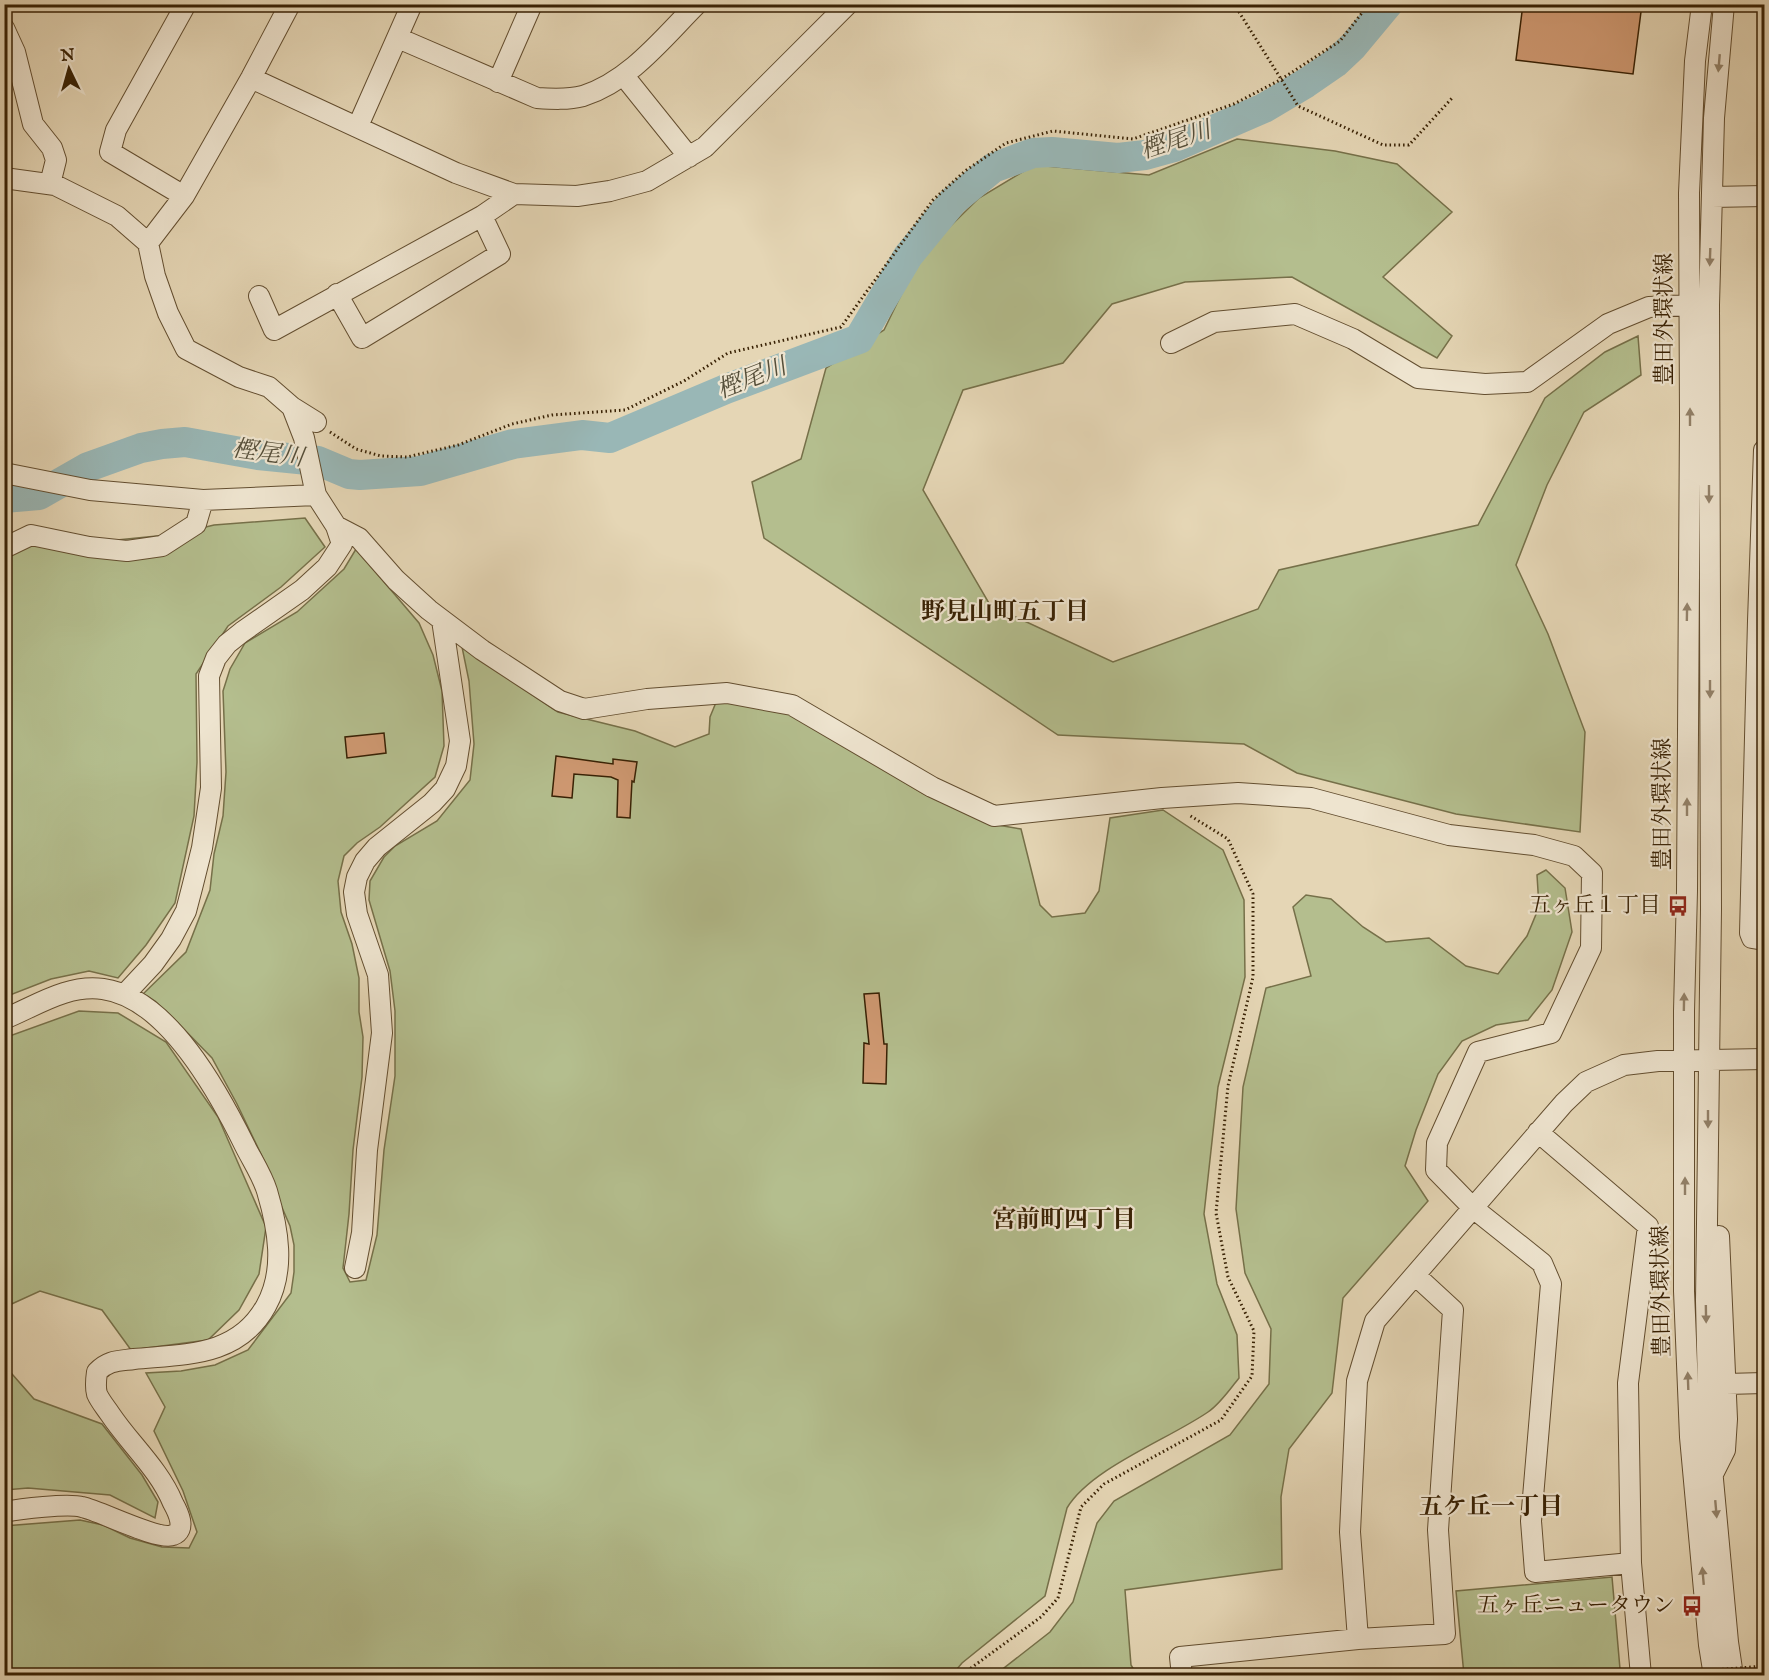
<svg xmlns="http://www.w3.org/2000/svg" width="1769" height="1680" font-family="'IM FELL English','Noto Serif JP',serif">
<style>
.green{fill:#b4be8e;stroke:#767049;stroke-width:1.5}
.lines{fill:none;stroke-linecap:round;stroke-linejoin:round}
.river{stroke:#99b7b6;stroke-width:30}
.building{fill:#cf9972;stroke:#382104;stroke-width:1.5}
.minor-casing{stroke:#634e30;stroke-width:22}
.path{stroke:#382104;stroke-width:3;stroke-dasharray:1.5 3;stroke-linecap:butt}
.minor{stroke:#eee4cf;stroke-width:20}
.path-bridge{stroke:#382104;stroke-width:3;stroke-dasharray:1.5 3;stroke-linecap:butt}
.oneway{fill:#93826a}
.labels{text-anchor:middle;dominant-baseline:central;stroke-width:4.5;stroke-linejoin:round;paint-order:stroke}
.street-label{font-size:22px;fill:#382104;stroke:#eee4cf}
.poi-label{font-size:22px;fill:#382104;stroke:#eee4cf;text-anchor:end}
.water-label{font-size:24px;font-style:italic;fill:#554e39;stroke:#eee4cf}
.neighbourhood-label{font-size:24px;font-weight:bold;fill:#382104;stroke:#eee4cf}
</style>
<rect width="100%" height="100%" fill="#e5d6b5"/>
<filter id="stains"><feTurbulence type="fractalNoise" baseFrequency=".00333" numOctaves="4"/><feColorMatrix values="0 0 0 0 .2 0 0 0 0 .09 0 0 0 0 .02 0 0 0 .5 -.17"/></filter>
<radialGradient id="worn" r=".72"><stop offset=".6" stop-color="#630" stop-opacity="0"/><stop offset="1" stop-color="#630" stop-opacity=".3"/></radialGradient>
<path class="green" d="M1237 139 1335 151 1397 164 1452 212 1383 277 1452 336 1437 358 1292 277 1185 282 1112 304 1063 363 963 390 923 490 990 605 1113 662 1258 609 1279 570 1478 525 1545 398 1605 352 1638 336 1641 375 1584 412 1547 485 1516 565 1548 634 1585 732 1580 832 1456 814 1297 773 1244 744 1058 735 764 538 752 482 801 459 826 368 884 330 920 256 979 198 1034 165 1149 175Z
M305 518 325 547 281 587 228 626 196 674 197 762 194 816 175 903 146 945 118 978 89 971 51 979 5 997V544L97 542 177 534 214 525Z
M356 549 419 623 433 655 442 691 444 746 435 777 380 827 357 843 344 856 338 881 341 912 352 944 359 978V1012L363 1037 362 1077 353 1150 349 1214 343 1268 350 1282 366 1280 377 1235 384 1150 395 1076V1011L390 971 369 900 370 881 384 857 395 846 437 821 470 780 474 744 469 681 462 647 558 712 635 731 675 747 709 734 710 717 717 700 791 714 924 794 992 824 1021 829 1040 905 1052 917 1085 913 1099 891 1110 818 1163 810 1223 850 1244 900 1245 977 1218 1087 1204 1214 1217 1284 1237 1335 1239 1378C1230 1389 1220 1404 1208 1412 1169 1439 1091 1468 1067 1508L1045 1596 962 1663 952 1675H8L4 1661V1526L80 1520 103 1525 130 1538 162 1547 189 1548 197 1532 183 1491 154 1431 165 1407 146 1373 181 1371 215 1365 248 1350 291 1293 294 1272V1245L290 1226 274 1189 271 1175 237 1104 212 1058 175 1020 155 1001 143 994 186 952 210 890 214 854 223 816 226 772 223 691 230 669 245 643 297 612 344 569Z
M1546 870 1565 888 1572 932 1552 990 1528 1020 1496 1025 1462 1041 1438 1074 1416 1130 1405 1166 1428 1201 1343 1298 1332 1393 1289 1449 1281 1497 1282 1569 1125 1590 1131 1665 1137 1675H995L1050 1632 1073 1602 1097 1523 1114 1501 1230 1435 1269 1384 1271 1329 1245 1273 1236 1209 1243 1087 1266 988 1311 976 1293 907 1306 895 1331 899 1363 927 1386 942 1429 938 1466 966 1498 974 1527 936 1539 907 1537 875Z
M79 1011 118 1013 166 1042 218 1117 266 1227 259 1274 239 1310 208 1340 131 1350 102 1310 40 1291 5 1307 4 1038Z
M5 1366 34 1399 102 1424 142 1475 158 1502 155 1518 110 1495 28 1488 5 1490Z
M1612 1577 1620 1669 1550 1676 1464 1675 1456 1591Z"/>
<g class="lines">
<path class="river" d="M4 498 39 495 88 467 141 448 162 444 185 442 258 455 318 461 349 474 360 475 420 471 513 444 582 435 610 438 726 389 859 339 908 256 953 201 993 168 1033 153 1052 152 1118 158 1145 155 1174 147 1264 108 1306 83 1335 63 1353 46 1388 4"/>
</g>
<path class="building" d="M1523 4H1642L1633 74 1516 60Z
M384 733 386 753 347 758 345 737Z
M556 756 613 764V759L637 762 634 782 632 781 630 818 617 817 618 780 611 777 574 774 572 798 552 796Z
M879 993 884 1044H887L886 1084 863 1083 864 1043 869 1044 864 994Z"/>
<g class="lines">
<g class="minor-casing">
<path id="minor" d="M1702 4 1695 61 1689 193 1690 417 1687 891 1684 1011V1291L1690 1437 1709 1645 1714 1676
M1724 4 1714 118 1709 305 1711 909 1706 1301 1709 1436 1728 1642 1733 1676
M4 28 15 52 33 124 52 148 56 160 50 184
M398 38 537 98C552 99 568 100 583 96 630 81 663 38 697 4
M624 76 689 157
M251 78 456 173 514 194 577 196 610 191 647 181 705 147 848 4
M498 82 532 4
M358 126 412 4
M4 178 55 185 117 216 148 243 155 276 168 313 186 349 239 377 269 387 292 407 304 438 316 495 336 526 342 544 327 567 302 590 242 632 227 644 216 658 209 676 211 788 202 848 192 888 186 911 171 939 153 964 124 995
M184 196 110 152 116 130 186 4
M1712 197 1764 196
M148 243 184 196 251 78 290 4
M337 294 362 338 500 254 482 216
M259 296 274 330 482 216 514 194
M1171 343 1214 322 1295 314 1353 339 1418 378 1485 384 1527 382 1608 324 1649 307 1689 305
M292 407 316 422
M1764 450 1758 621 1750 933 1752 938 1764 940
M4 473 90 490 203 500 316 495
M336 526 359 538 396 580 429 610 482 650 560 701 584 709 647 699 727 693 792 705 932 787 994 816 1162 798 1238 793 1311 798 1449 835 1534 845 1574 856 1592 873 1591 948 1551 1033 1478 1052 1437 1143 1436 1170 1473 1208 1542 1263 1551 1284 1531 1521 1535 1572 1631 1563
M4 548 31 535 89 547 127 551 162 546 196 524 203 500
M4 1019C36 1006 67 984 103 989 168 998 219 1093 245 1146 252 1160 262 1175 267 1191 278 1228 286 1270 266 1306 238 1357 185 1354 134 1359 119 1361 108 1360 97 1372 96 1379 95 1387 97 1394 100 1401 106 1408 110 1414 130 1444 159 1469 173 1503 178 1512 187 1530 173 1535 158 1541 101 1511 82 1507 68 1503 20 1509 4 1512
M1538 1132 1648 1226 1628 1383 1631 1563 1641 1676
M355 1268 362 1233 367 1150 382 1033 378 975 357 914 354 892 357 877 365 861 377 847 432 803 445 789 456 766 460 741 442 620
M1726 1384 1764 1383
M1713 1474 1725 1450 1727 1419 1719 1236
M1358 1639 1350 1532 1357 1381 1375 1321 1564 1103 1586 1082 1624 1065 1658 1061 1764 1059
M1182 1676 1180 1657 1358 1639 1445 1634 1438 1530 1453 1310 1416 1276"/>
</g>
<path class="path" d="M1234 4 1298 106 1383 145H1409L1453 97
M330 432 356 449 381 456 407 457 458 445 512 424 552 415 625 410 684 381 728 353 841 327 933 200 965 171 1006 143 1053 131 1133 139 1234 104 1280 80 1340 41 1369 4
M966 1676 971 1668 1041 1617 1058 1598 1081 1507 1104 1484 1221 1420 1252 1376 1254 1331 1228 1277 1216 1213 1228 1086 1253 977V894L1228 839 1189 815"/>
<use href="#minor" class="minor"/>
<path class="path-bridge" d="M1664 1674 1764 1666"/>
</g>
<defs><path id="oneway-solid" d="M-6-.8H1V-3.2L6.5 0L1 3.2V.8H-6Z" transform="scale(1.5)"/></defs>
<g class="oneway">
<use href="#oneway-solid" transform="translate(1719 63) rotate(95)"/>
<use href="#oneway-solid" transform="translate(1710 257) rotate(92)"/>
<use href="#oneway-solid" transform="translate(1690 417) rotate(-90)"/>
<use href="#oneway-solid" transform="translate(1709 494) rotate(90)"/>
<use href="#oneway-solid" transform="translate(1687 612) rotate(-89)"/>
<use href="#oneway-solid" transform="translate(1710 689) rotate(90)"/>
<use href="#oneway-solid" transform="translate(1687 807) rotate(-90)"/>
<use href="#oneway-solid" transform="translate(1684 1002) rotate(-89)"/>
<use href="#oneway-solid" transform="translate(1708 1119) rotate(90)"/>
<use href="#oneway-solid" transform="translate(1685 1186) rotate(-90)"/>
<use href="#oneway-solid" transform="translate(1706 1314) rotate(89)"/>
<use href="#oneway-solid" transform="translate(1688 1381) rotate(-92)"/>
<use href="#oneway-solid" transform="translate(1716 1509) rotate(85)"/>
<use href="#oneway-solid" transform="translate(1703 1576) rotate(-95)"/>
</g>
<defs>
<g id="bus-bare" transform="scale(1.62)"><path d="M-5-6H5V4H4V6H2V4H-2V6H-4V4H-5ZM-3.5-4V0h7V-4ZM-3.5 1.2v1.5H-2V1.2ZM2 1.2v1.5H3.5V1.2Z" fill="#8f2418" stroke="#eee4cf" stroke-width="2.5" paint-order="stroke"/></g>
</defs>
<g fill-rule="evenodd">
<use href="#bus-bare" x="1678" y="906"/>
<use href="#bus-bare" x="1692" y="1606"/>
</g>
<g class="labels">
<g class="street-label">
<text transform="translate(1665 319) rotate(-90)">豊田外環状線</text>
<text transform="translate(1663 804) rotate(-90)">豊田外環状線</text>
<text transform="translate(1662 1291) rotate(-91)">豊田外環状線</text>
</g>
<g class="poi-label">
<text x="1661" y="906">五ヶ丘１丁目</text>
<text x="1675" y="1606">五ヶ丘ニュータウン</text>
</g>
<g class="water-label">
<text transform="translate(1176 141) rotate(-18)">樫尾川</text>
<text transform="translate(752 379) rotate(-21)">樫尾川</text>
<text transform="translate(268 454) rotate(8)">樫尾川</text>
</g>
<g class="neighbourhood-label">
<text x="1005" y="612">野見山町五丁目</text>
<text x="1064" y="1220">宮前町四丁目</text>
<text x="1491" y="1507">五ケ丘一丁目</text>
</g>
</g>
<rect width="1769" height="1680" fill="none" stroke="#e5d6b5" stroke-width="24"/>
<rect x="6" y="6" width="1757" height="1668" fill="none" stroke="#382104" stroke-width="3"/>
<rect x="12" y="12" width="1745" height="1656" fill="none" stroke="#382104" stroke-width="1.5"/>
<g transform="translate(69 69) rotate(355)" stroke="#eee4cf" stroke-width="4.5" paint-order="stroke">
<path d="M0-4.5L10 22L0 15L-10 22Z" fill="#382104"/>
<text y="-9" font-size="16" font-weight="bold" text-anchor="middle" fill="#382104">N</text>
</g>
<rect width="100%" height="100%" filter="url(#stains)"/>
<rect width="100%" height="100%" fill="url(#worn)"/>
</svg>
